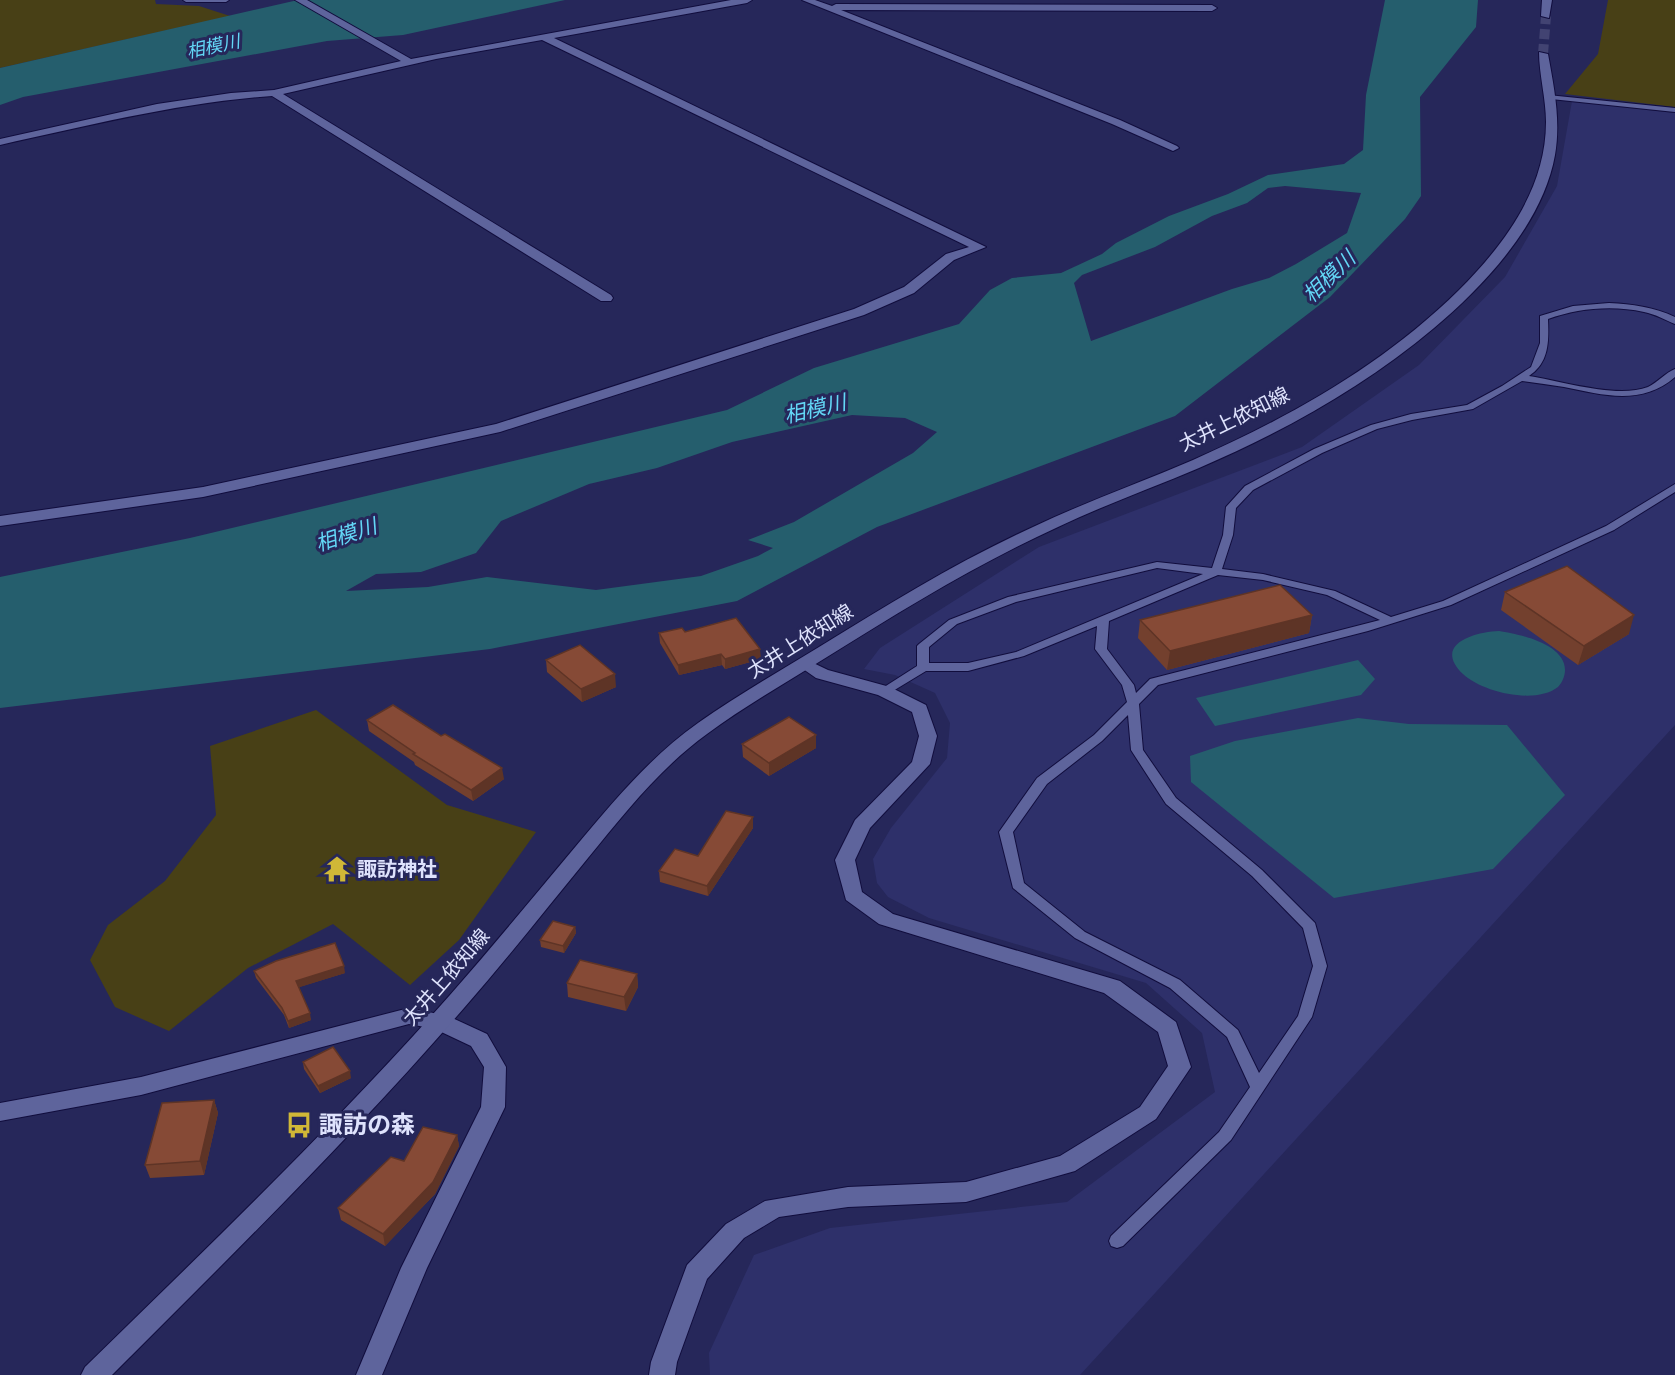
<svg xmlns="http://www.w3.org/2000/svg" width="1675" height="1375" font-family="'Roboto Condensed','Noto Sans JP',sans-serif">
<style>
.built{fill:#2e306a}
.green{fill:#484016}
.water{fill:#255e6d;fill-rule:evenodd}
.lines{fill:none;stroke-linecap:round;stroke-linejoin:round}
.secondary-tunnel{stroke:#424372;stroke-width:10;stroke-dasharray:10 5;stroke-linecap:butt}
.lane-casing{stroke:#110d3d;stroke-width:2}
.street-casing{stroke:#110d3d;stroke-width:2}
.secondary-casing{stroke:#110d3d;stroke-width:2}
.lane{fill:#5e649c;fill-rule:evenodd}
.street{fill:#5e649c;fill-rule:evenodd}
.secondary{fill:#5e649c;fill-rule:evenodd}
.wall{fill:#73402e}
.shaded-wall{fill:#5e3426}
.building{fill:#864a36;stroke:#5e3426;stroke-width:1.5}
.labels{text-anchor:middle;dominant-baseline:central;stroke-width:6;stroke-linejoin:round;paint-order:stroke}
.far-water-label{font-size:18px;font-style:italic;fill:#63d7f6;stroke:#26275a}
.street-label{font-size:20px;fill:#dee2fc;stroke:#26275a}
.poi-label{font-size:20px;font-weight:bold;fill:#dee2fc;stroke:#26275a;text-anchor:start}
.water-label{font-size:21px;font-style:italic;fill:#63d7f6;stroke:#26275a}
.near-poi-label{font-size:24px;font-weight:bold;fill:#dee2fc;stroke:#26275a;text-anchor:start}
</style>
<rect width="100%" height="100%" fill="#26275a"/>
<path class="built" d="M1572 101 1675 113V725L1080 1375H710L709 1353 754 1255 830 1228 1067 1202 1215 1092 1202 1033 1146 983 929 918 888 897 877 883 873 859 891 828 947 758 950 723 935 693 895 675 864 669 880 648 1039 547 1302 447 1419 365 1505 277 1557 186Z"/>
<path class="green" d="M0 0H155L156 4 199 6 230 16 0 68Z
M1608 0H1675V107L1565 94 1598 54Z
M316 710 447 805 536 832 459 940 410 985 333 924 248 968 169 1031 115 1007 90 960 108 925 165 881 216 815 210 746Z"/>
<path class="water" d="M298 0H565L403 35 327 41 23 97 0 105V68Z
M1385 0H1478L1476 27 1420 97 1421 196 1405 219 1330 297 1175 416 877 527 737 601 490 649 0 708V577L190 538 727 410 814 368 959 324 990 290 1012 278 1061 273 1102 254 1116 243 1169 216 1228 194 1268 175 1344 164 1363 150 1366 95ZM1285 186 1361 193 1347 233 1296 264 1269 278 1232 289 1091 341 1074 283 1082 275 1155 247 1212 216 1247 203 1268 188ZM852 415 905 418 937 432 913 453 794 522 748 540 773 548 758 556 701 576 596 590 487 577 428 587 346 591 376 574 421 572 476 553 501 521 589 484 657 468 732 442Z
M1499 631C1519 634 1565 644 1565 670 1565 676 1562 683 1558 687 1535 705 1482 692 1463 674 1432 644 1475 632 1499 631Z
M1358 660 1375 679 1361 695 1215 726 1196 698Z
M1358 718 1409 724 1507 725 1565 795 1493 869 1334 898 1191 782 1190 756 1235 741Z"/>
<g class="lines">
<path class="secondary-tunnel" d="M1543 54 1546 16"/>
<g class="lane-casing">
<path id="lane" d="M183 0H229L226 2H186Z
M1548 95 1675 108V112L1551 99H1548Z
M1609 303C1632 304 1654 307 1675 317V324C1665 320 1655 314 1644 312 1613 305 1578 308 1548 319 1549 342 1549 363 1529 376 1562 381 1617 399 1648 387 1658 382 1665 373 1675 369V377C1642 406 1603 395 1564 387 1550 385 1536 383 1522 381L1473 409 1412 420 1377 429 1322 453 1253 490 1236 508 1233 535 1222 569 1263 574 1335 591 1391 617 1443 601 1606 526 1675 484V492L1614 530 1451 605 1368 631 1158 685 1139 704 1143 750 1176 798 1262 870 1315 923 1327 966 1312 1017 1231 1140 1123 1246 1117 1248 1111 1246 1109 1241 1111 1236 1219 1132 1250 1087 1227 1037 1170 988 1075 938 1013 888 999 832 1037 778 1094 735 1127 702 1122 685 1095 649 1097 626 1024 656 968 671H926L888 694 884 695 878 691 917 666V646L919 644 949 620 1008 597 1157 562 1212 568 1223 535 1226 507 1245 486 1314 449 1371 425 1411 414 1467 405 1502 386 1531 367 1540 343V316L1573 306ZM1157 568 1203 574 1016 652 968 663H929V647L957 624 1016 602ZM1218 575 1263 580 1327 595 1380 620 1150 679 1136 693 1134 685 1107 649 1109 621ZM1128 715 1131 750 1166 804 1252 876 1303 928 1313 966 1298 1016 1259 1073 1238 1030 1180 980 1085 932 1024 883 1013 832 1047 784 1102 741Z"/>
</g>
<g class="street-casing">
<path id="street" d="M295 0H307L411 59 731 0H752L747 3 554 38 986 247 954 260 914 293 864 315 500 432 203 497 0 526V516L203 487 496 424 854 309 904 287 946 254 969 247 542 40 436 59 283 94 611 295 613 298 611 301H601L272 96C179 103 90 125 0 145V139L157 104 231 93 274 90 401 61Z
M802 0H815L832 6 836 4 1212 5 1217 8 1212 11 841 10 1120 120 1177 146 1179 148 1173 151 1112 124Z
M805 659 828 670 890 687 926 705 937 736 930 764 870 828 855 860 862 892 893 914 1120 981 1176 1022 1191 1067 1156 1119 1075 1171 966 1202 848 1207 779 1217 744 1238 707 1279 677 1362 675 1375H649L651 1362 687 1265 726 1224 765 1201 848 1187 966 1182 1060 1156 1140 1107 1168 1066 1158 1032 1104 993 879 924 846 900 835 860 855 820 912 762 919 736 912 712 878 695 816 678 796 664 799 660Z
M409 1008 448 1016 487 1034 506 1067 505 1107 427 1268 382 1375H356L401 1268 481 1107 484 1067 471 1046 435 1029 409 1024 141 1095 0 1121V1103L141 1077Z"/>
</g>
<g class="secondary-casing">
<path id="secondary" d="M1542 0H1552L1549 18 1541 16Z
M1539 52 1548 54C1554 87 1561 121 1555 155 1543 223 1485 285 1434 328 1364 387 1283 432 1199 468 1152 488 1104 505 1058 527 977 564 902 610 827 657 787 682 745 706 707 734 660 768 624 814 588 858 547 908 507 959 464 1008 353 1136 232 1255 112 1375H81L85 1367C209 1246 335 1125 450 995 493 946 534 896 576 846 613 802 650 757 698 723 736 696 778 672 819 647 889 604 958 561 1033 527 1085 502 1140 483 1193 460 1290 417 1383 365 1459 290 1504 245 1546 189 1546 122 1546 99 1539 74 1539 52Z"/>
</g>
<use href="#lane" class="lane"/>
<use href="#street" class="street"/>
<use href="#secondary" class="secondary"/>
</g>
<path class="wall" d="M1505 592 1629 634 1578 665 1501 610Z
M1312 615 1309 633 1167 670 1138 638 1140 620Z
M685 632 761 659 725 669 722 665 679 675 660 643 659 633Z
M546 660 616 687 582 702 547 672Z
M367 720 504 779 473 801 415 765 414 762 369 731Z
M742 744 816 748 769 776 743 757Z
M753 817V828L708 896 660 882 659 871 698 856Z
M575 927 576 933 564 953 541 947 540 940Z
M254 971 345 973 299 987 311 1020 289 1028 284 1015 256 978Z
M637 974 638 987 626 1011 568 997 567 983Z
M303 1062 351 1078 320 1093 304 1069Z
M214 1100 218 1113 204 1175 150 1178 145 1165Z
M457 1135 459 1146 435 1194 385 1246 341 1220 338 1208Z"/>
<path class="shaded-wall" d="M1312 615 1309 633 1167 670 1170 651Z
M1634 615 1629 634 1578 665 1584 646Z
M760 649 761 659 725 669V659Z
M721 654 722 665 679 675 678 665Z
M615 674 616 687 582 702 581 689Z
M816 735V748L769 776V763Z
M502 768 504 779 473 801 471 790Z
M753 817V828L708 896 707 886Z
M575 927 576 933 564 953 563 946Z
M344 966 345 973 297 988 296 981Z
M637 974 638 987 626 1011 624 997Z
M310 1013 311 1020 289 1028 288 1021Z
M350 1071 351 1078 320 1093 318 1086Z
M214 1100 218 1113 204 1175 200 1161Z
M457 1135 459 1146 435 1194 385 1246 383 1234Z"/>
<path class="building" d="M1567 566 1634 615 1584 646 1505 592Z
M1280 585 1312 615 1170 651 1140 620Z
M736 618 760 649 725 659 721 654 678 665 659 633 682 628 685 632Z
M580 645 615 674 581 689 546 660Z
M393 705 441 736 445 734 502 768 471 790 413 754 415 753 367 720Z
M789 717 816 735 769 763 742 744Z
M726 811 753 817 707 886 659 871 675 849 698 856Z
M553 921 575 927 563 946 540 940Z
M335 943 344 966 296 981 310 1013 288 1021 282 1008 254 971 276 961Z
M580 960 637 974 624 997 567 983Z
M333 1047 350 1071 318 1086 303 1062Z
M214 1100 200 1161 145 1165 162 1103Z
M423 1127 457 1135 433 1182 383 1234 338 1208 391 1157 404 1161Z"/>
<defs>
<g id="temple-bare" transform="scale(2.07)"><path d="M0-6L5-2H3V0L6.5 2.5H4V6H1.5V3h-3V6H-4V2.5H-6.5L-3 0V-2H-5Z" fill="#d0b837" stroke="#26275a" stroke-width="2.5" paint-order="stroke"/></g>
<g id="bus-bare" transform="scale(2.07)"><path d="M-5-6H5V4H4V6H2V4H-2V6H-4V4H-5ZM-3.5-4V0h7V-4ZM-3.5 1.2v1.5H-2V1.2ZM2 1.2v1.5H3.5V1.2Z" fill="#d0b837" stroke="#26275a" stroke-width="2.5" paint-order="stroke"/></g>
</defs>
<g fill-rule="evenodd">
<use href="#temple-bare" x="337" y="869"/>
<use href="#bus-bare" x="299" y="1125"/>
</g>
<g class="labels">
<g class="far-water-label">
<text transform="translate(213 46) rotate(-12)">相模川</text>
</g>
<g class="street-label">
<text transform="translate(1234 419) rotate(-26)">太井上依知線</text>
<text transform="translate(800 641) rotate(-32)">太井上依知線</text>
<text transform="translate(446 977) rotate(-49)">太井上依知線</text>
</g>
<g class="poi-label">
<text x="357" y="869">諏訪神社</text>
</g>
<g class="water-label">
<text transform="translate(1329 277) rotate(-44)">相模川</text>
<text transform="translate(815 409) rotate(-13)">相模川</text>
<text transform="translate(346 535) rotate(-18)">相模川</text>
</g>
<g class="near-poi-label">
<text x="319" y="1125">諏訪の森</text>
</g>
</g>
</svg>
